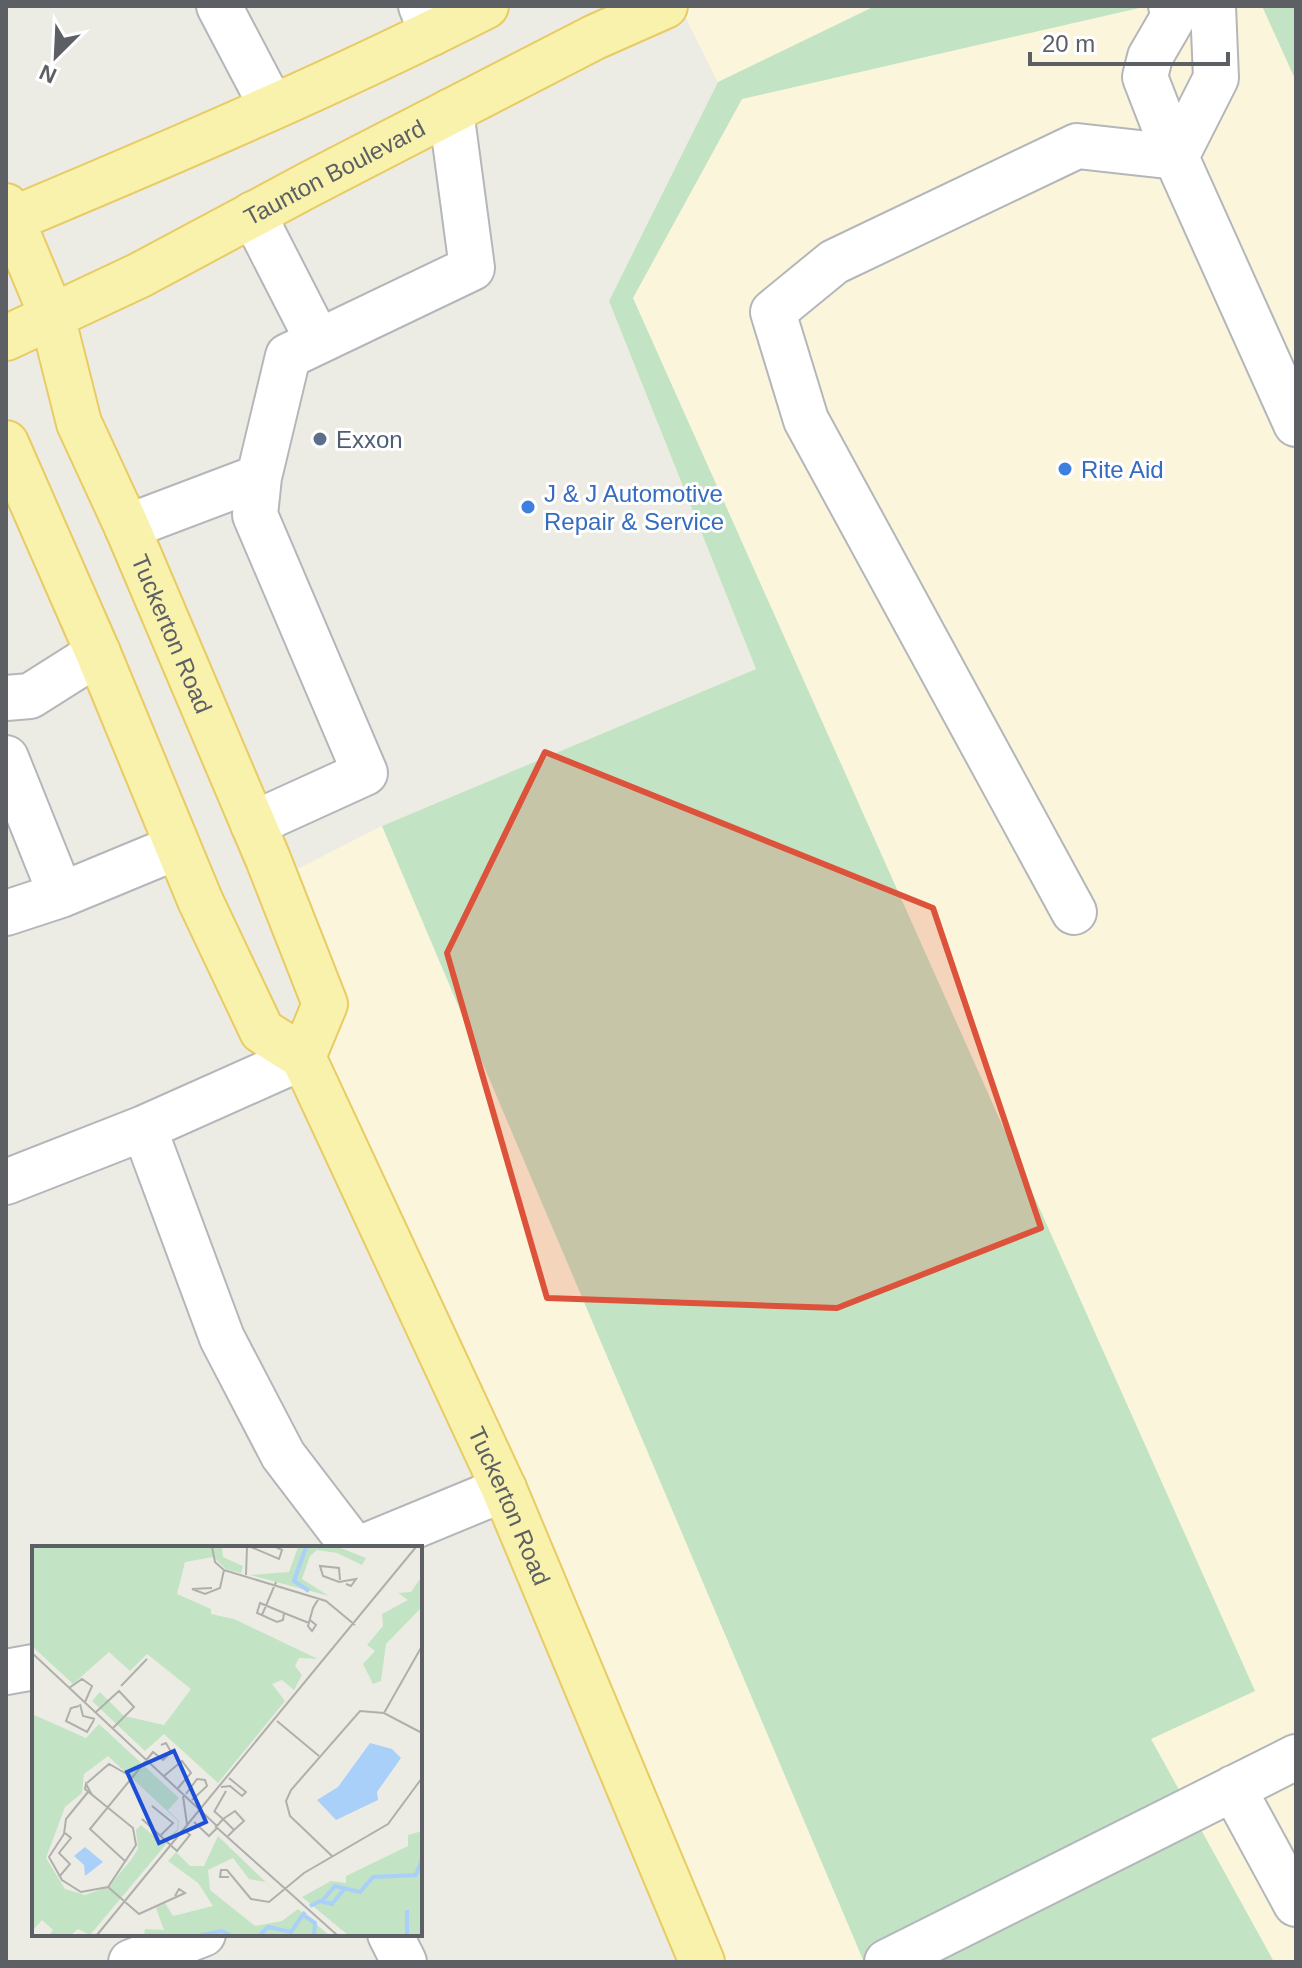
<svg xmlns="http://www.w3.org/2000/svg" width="1302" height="1968" font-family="Arial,sans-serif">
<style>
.commercial{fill:#fbf6db}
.green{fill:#c2e3c4}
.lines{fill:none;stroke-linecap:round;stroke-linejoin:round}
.minor-casing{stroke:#b4b6ba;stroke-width:48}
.major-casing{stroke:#e8cb63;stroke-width:48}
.minor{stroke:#fff;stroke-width:44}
.major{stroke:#f9f2ad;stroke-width:44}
.marked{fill:#dd523a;fill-opacity:0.2;stroke:#dd523a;stroke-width:6;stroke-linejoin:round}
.service-dot{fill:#5c6f8a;stroke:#fff;stroke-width:3}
.shop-dot{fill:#3f7fe0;stroke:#fff;stroke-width:3}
.labels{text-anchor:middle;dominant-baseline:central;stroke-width:6;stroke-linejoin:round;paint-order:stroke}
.street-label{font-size:24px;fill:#5c5f63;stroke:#fff}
.service-label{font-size:24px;fill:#4e5e75;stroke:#fff;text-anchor:start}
.shop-label{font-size:24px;fill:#366cbe;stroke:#fff;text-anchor:start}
.inset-river{fill:none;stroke:#a8d0f9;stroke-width:4}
.inset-road{fill:none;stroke:#afb0ac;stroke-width:2}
.view{fill:#1d4ed8;fill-opacity:0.15;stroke:#1d4ed8;stroke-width:4}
.inset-edge{fill:none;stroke:#5c5f63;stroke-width:4}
</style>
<rect width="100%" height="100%" fill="#edece4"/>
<path class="commercial" d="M680 6H1296V1962H702L316 1060 266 885 382 826 756 669 609 301 718 83Z"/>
<path class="green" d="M875 6H1148L742 99 633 298 1255 1691 1151 1739 1274 1962H864L382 826 756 669 609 301 718 82Z
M1262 6H1296V81Z"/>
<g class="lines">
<g class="minor-casing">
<path id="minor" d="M219 6 272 107
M421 6 432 33
M1171 6 1175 14 1150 57 1145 77 1176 157 1296 424
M1176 157 1216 78 1213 6
M253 214 318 341
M127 527 259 477
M6 698 30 696 98 653
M6 758 61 895
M253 824 365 773 255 515 259 477 288 356 472 268 451 111
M1074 912 806 420 773 312 834 262 1077 146 1176 157
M6 913 61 895 177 847
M144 1128 222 1338 283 1455 354 1548
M6 1182 144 1128 303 1057
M361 1548 504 1489
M6 1672 34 1667
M1233 1788 1296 1904
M390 1934 404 1962
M131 1962 203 1934
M887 1962 1296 1757"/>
</g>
<g class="major-casing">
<g id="major">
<path id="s1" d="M6 206 52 316 79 423 127 527 268 859 325 1004 303 1057"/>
<path d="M6 222C168 154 330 85 486 6"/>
<path id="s2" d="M6 338 140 275 308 185 595 37 665 6"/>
<path id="s3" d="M6 443 98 653 200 900 262 1031 303 1057 504 1489 702 1962"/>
</g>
</g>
<use href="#minor" class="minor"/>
<use href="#major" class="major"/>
</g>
<path class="marked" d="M545 752 933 908 1041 1228 837 1308 547 1298 447 953Z"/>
<circle class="service-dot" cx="320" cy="439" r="8"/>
<g class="shop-dot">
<circle cx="1065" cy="469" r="8"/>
<circle cx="528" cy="507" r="8"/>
</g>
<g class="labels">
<g class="street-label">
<text stroke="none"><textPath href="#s2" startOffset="368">Taunton Boulevard</textPath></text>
<text stroke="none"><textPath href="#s1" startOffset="460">Tuckerton Road</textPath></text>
<text stroke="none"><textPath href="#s3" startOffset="1184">Tuckerton Road</textPath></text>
</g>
<g class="service-label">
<text x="336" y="439">Exxon</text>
</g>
<g class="shop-label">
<text x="1081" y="469">Rite Aid</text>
<text x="544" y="493">J &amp; J Automotive<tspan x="544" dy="28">Repair &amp; Service</tspan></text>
</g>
</g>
<g transform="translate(32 1546)">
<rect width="390" height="390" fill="#edece4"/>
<path d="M0 1H190L191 11 211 20 209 27 194 23 181 11 153 16 145 48 179 63V68L202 73 286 113 267 112 263 120 270 129 262 144 250 134 240 138 253 155 186 237 132 188 113 205 60 155 68 146 92 170 132 179 159 143 115 108 98 125 77 106 41 138 0 100ZM266 1H306L334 12 330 19 305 7 285 4 278 10 270 33 297 50 218 29 257 26ZM390 30V61L354 98 349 135 341 138 331 118 343 105 335 99 351 80 350 68 376 54 366 47 379 46ZM0 168 54 192 67 178 147 252 136 264 147 275 146 284 58 389 46 383 39 389H17L21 384 10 374 0 385ZM76 210 146 275 145 284 129 296 109 279 104 284 106 303 99 314 76 341 53 349 33 343 14 312 33 261 50 247 52 228ZM390 285V389H316L270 351 299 335 314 337V330L376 300V289ZM186 290 244 346 233 336 217 333 201 312 176 324 178 344 223 380 250 375 266 363 297 389H112L113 383 132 384 124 362 133 357 141 370 181 360 166 337 136 315 144 306 158 320H172Z" fill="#c2e3c4" fill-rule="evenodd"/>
<path d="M338 197 360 203 369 212 345 246 346 254 304 274 285 254 306 241ZM53 301 71 316 53 330 52 319 42 310Z" fill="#a8d0f9"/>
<path class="inset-river" d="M274 1 262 35 277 45M290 355 303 340 328 346 341 331 384 329 390 313M278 360 288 355 300 358 313 342M375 364V389M273 370 283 377 282 389M169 389 190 385 198 389M228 389 236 381 259 386 273 366"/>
<path class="inset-road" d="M180 1 183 16 192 24 294 55 323 79M219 1 247 13 250 4 244 1M214 29 215 1M308 34 307 22 288 20 291 30 307 36 324 33 319 40 314 38M180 42 160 43 173 48 188 42 192 24M228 57 252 67 251 74 245 76 225 67ZM252 67 277 77M230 69 244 36M278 74 284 79 280 85 276 80 281 62 287 52M0 107 185 280M89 140 115 113M37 142 50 133 60 140 53 156M48 158 51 170 63 173M47 160 39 162 34 175 55 186 62 174M64 166 87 145 102 161 81 182M352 167 390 100M245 175 287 210M132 230 150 215 159 227 146 242M55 237 77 218 100 231M189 241 198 240 210 250 214 246 197 232M56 246 34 273 32 288 17 311 30 334 49 346 76 341 104 299 101 282 53 243 54 238 60 249M154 248 165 233 173 234 175 240 160 254M151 250 155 278M120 260 141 277 129 289M169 262 384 1M182 265 191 273 203 265 212 275 202 284M182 266 194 245M110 273 145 305 158 289 154 286M162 276 177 290 185 282M183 280 305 389M185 280 191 273 202 284 196 290M301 311 258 270 254 255 259 244 328 165 352 167 390 187M94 316 58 283 121 206 131 214 139 206 134 197 129 199M27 331 38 318 27 307 39 292 33 287M197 331H188L189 324H195L219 353 237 356 272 327 356 278 390 232M76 341 107 368 153 347 147 343 143 350M65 389 169 262"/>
<path class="view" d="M142 205 174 276 127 297 95 226Z"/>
<rect width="390" height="390" class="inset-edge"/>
</g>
<rect width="1302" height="1968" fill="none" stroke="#5c5f63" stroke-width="16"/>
<g transform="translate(56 56) rotate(204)" stroke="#ffffff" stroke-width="6" paint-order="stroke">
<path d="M0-6L14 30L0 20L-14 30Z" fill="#5c5f63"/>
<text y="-12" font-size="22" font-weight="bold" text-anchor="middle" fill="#5c5f63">N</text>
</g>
<path d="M1030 52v12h198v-12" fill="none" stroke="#5c5f63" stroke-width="4"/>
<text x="1042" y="52" font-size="24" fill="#5c5f63" stroke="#ffffff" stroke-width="6" paint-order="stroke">20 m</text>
</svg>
